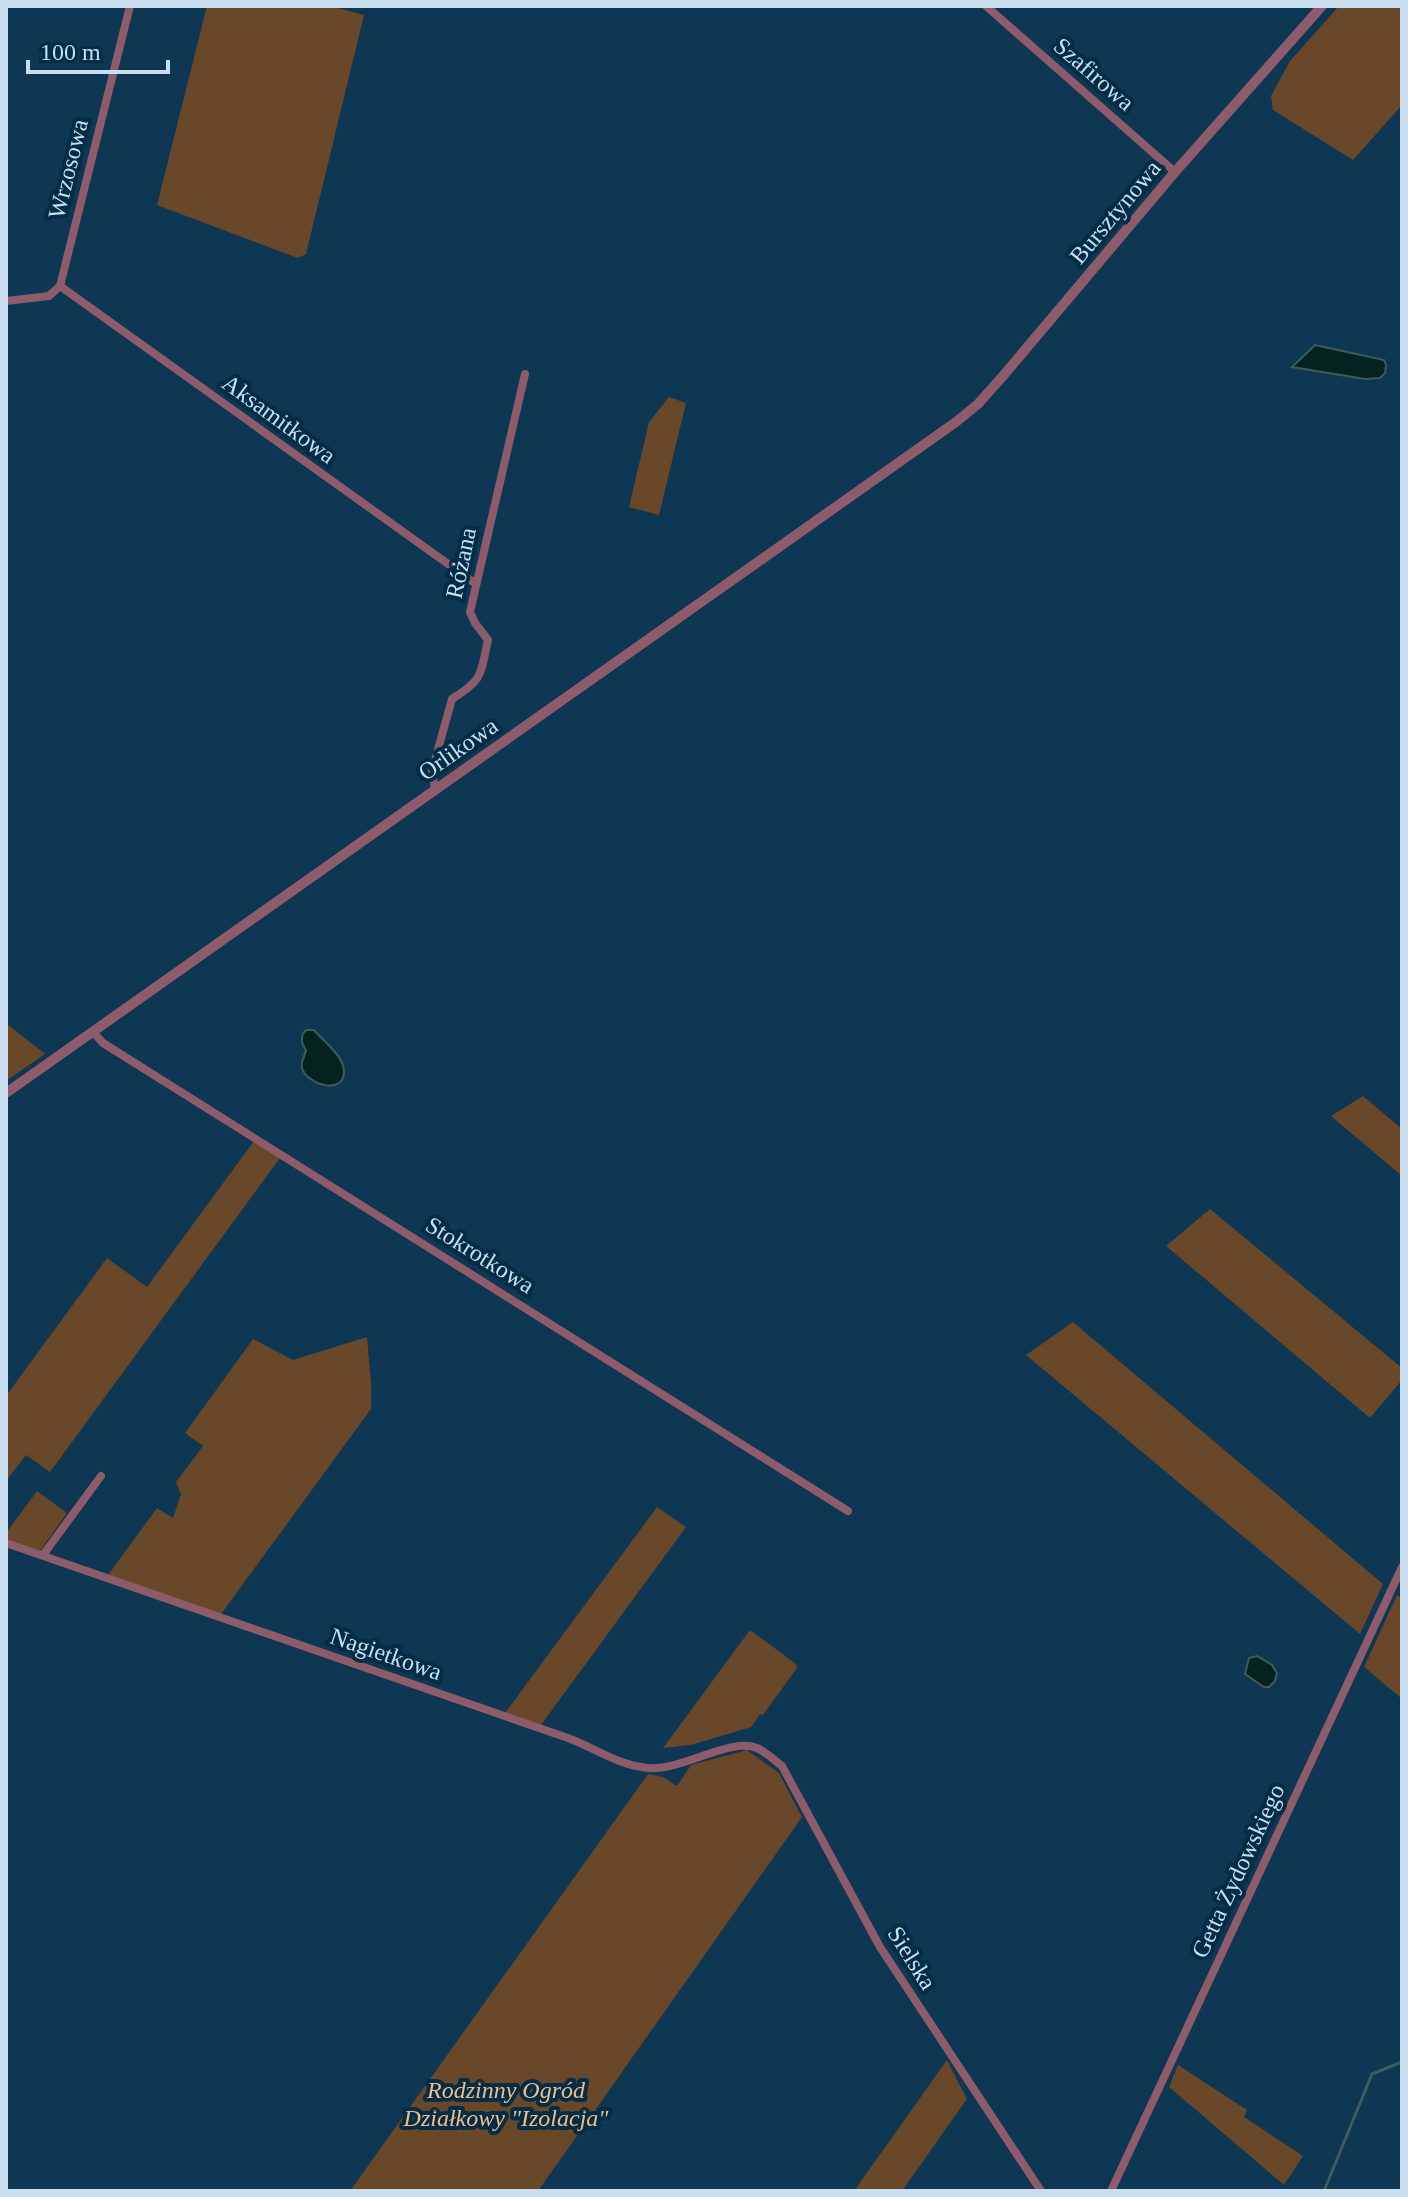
<svg xmlns="http://www.w3.org/2000/svg" width="1408" height="2197" font-family="Georgia,serif">
<style>
.green{fill:#694729}
.water{fill:#04231e;stroke:#3f5b5d;stroke-width:2}
.lines{fill:none;stroke-linecap:round;stroke-linejoin:round}
.stream{stroke:#3f5b5d;stroke-width:3}
.minor{stroke:#8d5b69;stroke-width:8}
.tertiary{stroke:#8d5b69;stroke-width:10}
.labels{text-anchor:middle;dominant-baseline:central;stroke-width:8;stroke-linejoin:round;paint-order:stroke}
.street-label{font-size:24px;fill:#c9dfef;stroke:#012d47}
.park-label{font-size:24px;font-style:italic;fill:#f7ba85;stroke:#012d47}
</style>
<rect width="100%" height="100%" fill="#0d3752"/>
<path class="green" d="M207 6H330L364 15 306 254 298 258 157 205Z
M1339 6H1402V105L1353 160 1273 110 1271 96 1290 61Z
M669 397 686 403 659 515 629 507 649 422Z
M6 1023 45 1054 6 1081Z
M1363 1096 1402 1129V1176L1331 1116Z
M254 1141 280 1158 50 1472 26 1455 6 1481V1396L107 1258 147 1287Z
M1210 1209 1402 1368V1380L1370 1418 1166 1246Z
M1073 1322 1383 1584 1360 1634 1026 1355Z
M367 1337 371 1383V1409L221 1614 108 1575 157 1508 173 1518 181 1494 176 1482 203 1446 185 1433 253 1339 293 1360Z
M37 1491 67 1513 40 1551 6 1539V1533Z
M657 1507 686 1527 541 1725 505 1713Z
M1397 1595 1402 1599V1699L1364 1667Z
M750 1630 796 1664 797 1668 763 1715 760 1714 751 1727 691 1745 663 1748Z
M747 1750 779 1773 802 1817 538 2191H350L648 1774 663 1777 677 1786 691 1765Z
M947 2060 967 2099 902 2191H854Z
M1178 2065 1247 2110 1244 2117 1303 2156 1284 2185 1169 2087Z"/>
<path class="water" d="M1315 345 1384 360 1386 365 1385 373 1380 378 1365 379 1292 367Z
M306 1030H314C324 1042 343 1055 344 1071 345 1095 308 1086 302 1068 300 1063 305 1056 306 1050 301 1043 300 1036 306 1030Z
M1257 1656 1272 1665 1277 1673 1275 1681 1269 1687H1264L1245 1674 1249 1658Z"/>
<g class="lines">
<path class="stream" d="M1324 2191 1372 2074 1402 2062"/>
<path class="minor" d="M986 6 1175 172
M60 286 476 584
M6 301 49 296 60 286 130 6
M435 790 432 771 452 699C484 679 480 675 488 640L475 623 470 612 525 374
M93 1032 103 1043 848 1511
M6 1543 568 1738C595 1748 619 1766 649 1768 680 1771 731 1737 757 1748 766 1752 774 1760 782 1766L880 1947 1041 2191
M43 1555 101 1476
M1111 2191 1402 1567"/>
<path class="tertiary" d="M6 1093 956 422 978 404 1003 376 1175 172 1322 6"/>
</g>
<g class="labels">
<g class="street-label">
<text transform="translate(1094 74) rotate(41)">Szafirowa</text>
<text transform="translate(68 169) rotate(-76)">Wrzosowa</text>
<text transform="translate(1115 212) rotate(-50)">Bursztynowa</text>
<text transform="translate(279 419) rotate(36)">Aksamitkowa</text>
<text transform="translate(461 563) rotate(-78)">Różana</text>
<text transform="translate(458 749) rotate(-35)">Orlikowa</text>
<text transform="translate(480 1255) rotate(32)">Stokrotkowa</text>
<text transform="translate(386 1654) rotate(19)">Nagietkowa</text>
<text transform="translate(1238 1871) rotate(-65)">Getta Żydowskiego</text>
<text transform="translate(912 1958) rotate(58)">Sielska</text>
</g>
<g class="park-label">
<text x="506" y="2090">Rodzinny Ogród<tspan x="506" dy="28">Działkowy "Izolacja"</tspan></text>
</g>
</g>
<rect width="1408" height="2197" fill="none" stroke="#c9dfef" stroke-width="16"/>
<path d="M28 60v12h140v-12" fill="none" stroke="#c9dfef" stroke-width="4"/>
<text x="40" y="60" font-size="24" fill="#c9dfef" stroke="#012d47" stroke-width="6" paint-order="stroke">100 m</text>
</svg>
